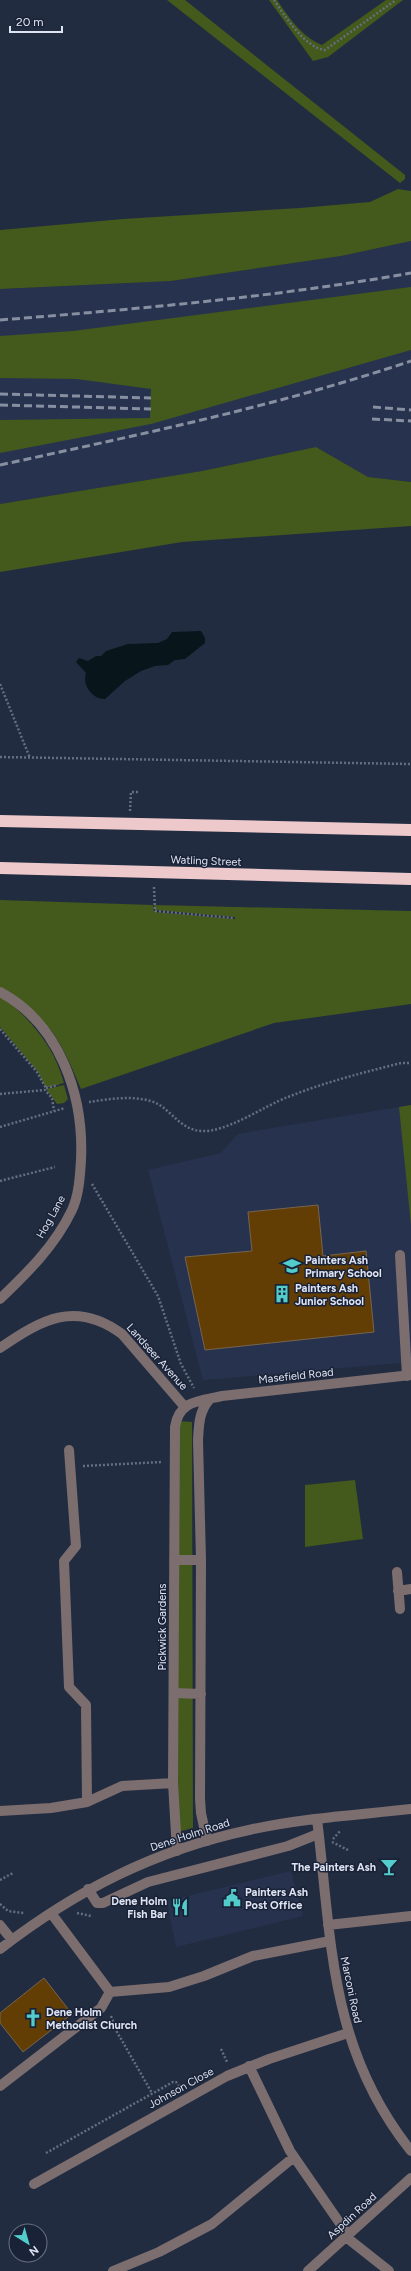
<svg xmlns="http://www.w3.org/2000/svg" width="411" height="2271" font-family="Figtree,sans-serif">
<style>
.built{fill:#27334e}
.green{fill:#44591c}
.water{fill:#08151a}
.building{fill:#623e04;stroke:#77644e}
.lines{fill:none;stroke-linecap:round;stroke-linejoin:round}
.path{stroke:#656e81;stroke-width:2.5;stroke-dasharray:2 2;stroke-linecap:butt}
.minor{stroke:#7c6e6f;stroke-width:10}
.highway{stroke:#edc9cc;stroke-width:12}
.rail{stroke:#878fa0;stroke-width:3;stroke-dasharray:8 4;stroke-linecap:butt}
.labels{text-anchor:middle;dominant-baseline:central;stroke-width:3;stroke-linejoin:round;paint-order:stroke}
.street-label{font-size:11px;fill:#dee4f3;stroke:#192236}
.poi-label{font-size:11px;font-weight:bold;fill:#dee4f3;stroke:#192236;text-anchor:start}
</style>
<rect width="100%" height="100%" fill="#222c41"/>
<path class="built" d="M411 241V482L368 477 316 447 202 471 0 504V289L171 281 341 256Z
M411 1105V1362L203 1380 148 1170 221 1153 238 1134Z
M291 1871 303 1916 176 1947 167 1901Z"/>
<path class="green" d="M167 0H185L405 175V179L400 183Z
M269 0H277C290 19 301 36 322 45L386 0H403L328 57 313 61Z
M398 189 411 191V241L341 256 171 281 0 289V230L123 219 300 208 370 202Z
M411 287V350L151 424 0 453V420L150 418 151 389 77 379 0 378V336L73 331Z
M316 447 368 477 411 482V526L182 542 0 572V504L202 471Z
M0 900 153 905 154 912 235 919V917L155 910 154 905 411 911V1004L274 1023 81 1089C58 1034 50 1021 0 987Z
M0 995C30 1018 54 1046 64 1083L46 1088 38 1072 0 1027Z
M64 1085 68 1099 64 1103 57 1104 46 1089Z
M411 1105V1225L399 1107Z
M178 1421 192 1422 193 1828 177 1832Z
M355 1480 363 1539 305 1547V1485Z"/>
<path class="water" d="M201 631 205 638V643L185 659 175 660 168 665 155 666 141 671 125 681 105 699C92 699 82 685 86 673L76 662 79 658 88 661 96 656H101L106 651 128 644 158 643 167 639 172 632Z"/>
<path class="building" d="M318 1205 323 1256 366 1251 374 1332 205 1350 185 1257 252 1251 248 1212Z
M44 1978 72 2014 23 2052 0 2023V2013Z"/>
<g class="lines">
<path class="path" d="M274 0C284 15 305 48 325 50L396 0
M0 684 30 758
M0 757 411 764
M130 811 131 792H140
M154 887 155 911 233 918
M0 1029 37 1072 46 1088
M46 1088 58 1085
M0 1094 45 1090 52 1098 54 1111
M89 1102C110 1099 138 1094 158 1104 172 1112 182 1130 201 1131 226 1133 264 1106 288 1097 325 1082 362 1073 401 1063H411
M0 1127 65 1108
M0 1181 55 1167
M92 1184 158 1296 181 1364 194 1388
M83 1466 162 1462
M333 1839 341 1830
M332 1842 348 1850
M0 1880 13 1873
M0 1904 8 1911 24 1913
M77 1913 91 1916
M111 2016 117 2032 152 2093
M221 2049 227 2062
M46 2153 173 2082H176L181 2088"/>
<path class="minor" d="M0 992C60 1024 84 1096 81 1160 80 1176 79 1195 72 1210 55 1246 27 1273 0 1299
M400 1255 407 1376
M0 1348C42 1319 76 1300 122 1334L184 1406
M69 1450 76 1546 64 1561 69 1687 86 1705 87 1802
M174 1560H201
M397 1572 400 1609
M398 1591 411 1589
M174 1693 201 1694
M0 1811 51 1808 87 1802 122 1786 173 1783
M317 1819C332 1942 329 2048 411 2151
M207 1841 201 1813 200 1799 201 1560 198 1440C199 1424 199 1412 209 1400
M177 1851 173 1783 175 1427C179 1400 200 1401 222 1396L411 1375
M88 1889 97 1903H103L148 1882 288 1846 318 1834
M0 1925 12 1940
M328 1925 411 1916
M0 1949C75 1891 155 1850 249 1830 302 1818 357 1815 411 1809
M110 1992 169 1987 204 1976 253 1956 330 1941
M249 2066 290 2151 348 2235
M0 2086 101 2008 110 1992 51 1913
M34 2184 227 2076 269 2059 348 2033
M346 2237 389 2271
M113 2271 159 2252 212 2224 294 2157
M308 2271 411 2178"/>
<path class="highway" d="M0 821 411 830
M0 868 411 879"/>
<path class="rail" d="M0 320C138 309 275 297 411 273
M0 394 151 398
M0 405 151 409
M373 407 411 410
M372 419 411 421
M0 465C138 435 277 406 411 361"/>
</g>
<defs>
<g id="school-bare" transform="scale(1.38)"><path d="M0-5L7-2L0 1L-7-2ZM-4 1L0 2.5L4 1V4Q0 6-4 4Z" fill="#52cdcc" stroke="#192236" stroke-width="2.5" paint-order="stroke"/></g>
<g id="building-bare" transform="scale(1.38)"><path d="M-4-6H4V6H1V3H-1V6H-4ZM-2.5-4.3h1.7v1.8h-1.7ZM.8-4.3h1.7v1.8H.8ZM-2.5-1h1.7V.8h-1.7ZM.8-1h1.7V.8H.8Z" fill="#52cdcc" stroke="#192236" stroke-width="2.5" paint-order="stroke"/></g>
<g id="bar-bare" transform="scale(1.38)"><path d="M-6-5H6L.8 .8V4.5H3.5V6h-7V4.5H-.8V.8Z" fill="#52cdcc" stroke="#192236" stroke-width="2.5" paint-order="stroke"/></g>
<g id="civic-bare" transform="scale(1.38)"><path d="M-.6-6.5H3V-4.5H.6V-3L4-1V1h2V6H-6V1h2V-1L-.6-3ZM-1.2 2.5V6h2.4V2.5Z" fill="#52cdcc" stroke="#192236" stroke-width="2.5" paint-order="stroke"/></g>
<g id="restaurant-bare" transform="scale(1.38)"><path d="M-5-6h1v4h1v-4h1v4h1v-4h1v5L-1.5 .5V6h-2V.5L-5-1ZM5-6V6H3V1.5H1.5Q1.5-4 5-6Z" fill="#52cdcc" stroke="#192236" stroke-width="2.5" paint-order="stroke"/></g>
<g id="church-bare" transform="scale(1.38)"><path d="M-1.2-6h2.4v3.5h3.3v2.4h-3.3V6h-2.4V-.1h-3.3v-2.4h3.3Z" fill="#52cdcc" stroke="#192236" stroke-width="2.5" paint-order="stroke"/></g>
</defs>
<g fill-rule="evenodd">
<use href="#school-bare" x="292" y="1266"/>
<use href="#building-bare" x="282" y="1294"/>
<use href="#bar-bare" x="389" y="1867"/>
<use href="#civic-bare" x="232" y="1898"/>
<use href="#restaurant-bare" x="180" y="1907"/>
<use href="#church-bare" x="33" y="2018"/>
</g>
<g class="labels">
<g class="street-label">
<text transform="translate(206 861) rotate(2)">Watling Street</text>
<text transform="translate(51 1217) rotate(-61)">Hog Lane</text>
<text transform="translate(157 1357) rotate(48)">Landseer Avenue</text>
<text transform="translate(296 1376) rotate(-6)">Masefield Road</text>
<text transform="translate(162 1627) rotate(-90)">Pickwick Gardens</text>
<text transform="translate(190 1835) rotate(-18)">Dene Holm Road</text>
<text transform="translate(351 1990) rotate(78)">Marconi Road</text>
<text transform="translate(181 2088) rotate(-29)">Johnson Close</text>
<text transform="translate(352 2216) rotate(-43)">Aspdin Road</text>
</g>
<g class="poi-label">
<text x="305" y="1260">Painters Ash<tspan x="305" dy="13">Primary School</tspan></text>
<text x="295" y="1288">Painters Ash<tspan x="295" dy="13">Junior School</tspan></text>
<text x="376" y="1867" text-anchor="end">The Painters Ash</text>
<text x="245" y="1892">Painters Ash<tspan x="245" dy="13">Post Office</tspan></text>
<text x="167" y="1901" text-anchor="end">Dene Holm<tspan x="167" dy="13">Fish Bar</tspan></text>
<text x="46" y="2012">Dene Holm<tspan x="46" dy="13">Methodist Church</tspan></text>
</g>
</g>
<g transform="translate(28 2243) rotate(143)"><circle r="19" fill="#192236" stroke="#687082"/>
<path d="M0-3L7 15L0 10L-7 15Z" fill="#52cdcc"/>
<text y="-6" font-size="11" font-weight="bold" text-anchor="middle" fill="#dee4f3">N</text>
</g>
<path d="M10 26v6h52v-6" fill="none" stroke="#dee4f3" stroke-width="2"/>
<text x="16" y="26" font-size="12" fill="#dee4f3" stroke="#192236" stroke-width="3" paint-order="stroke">20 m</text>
</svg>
